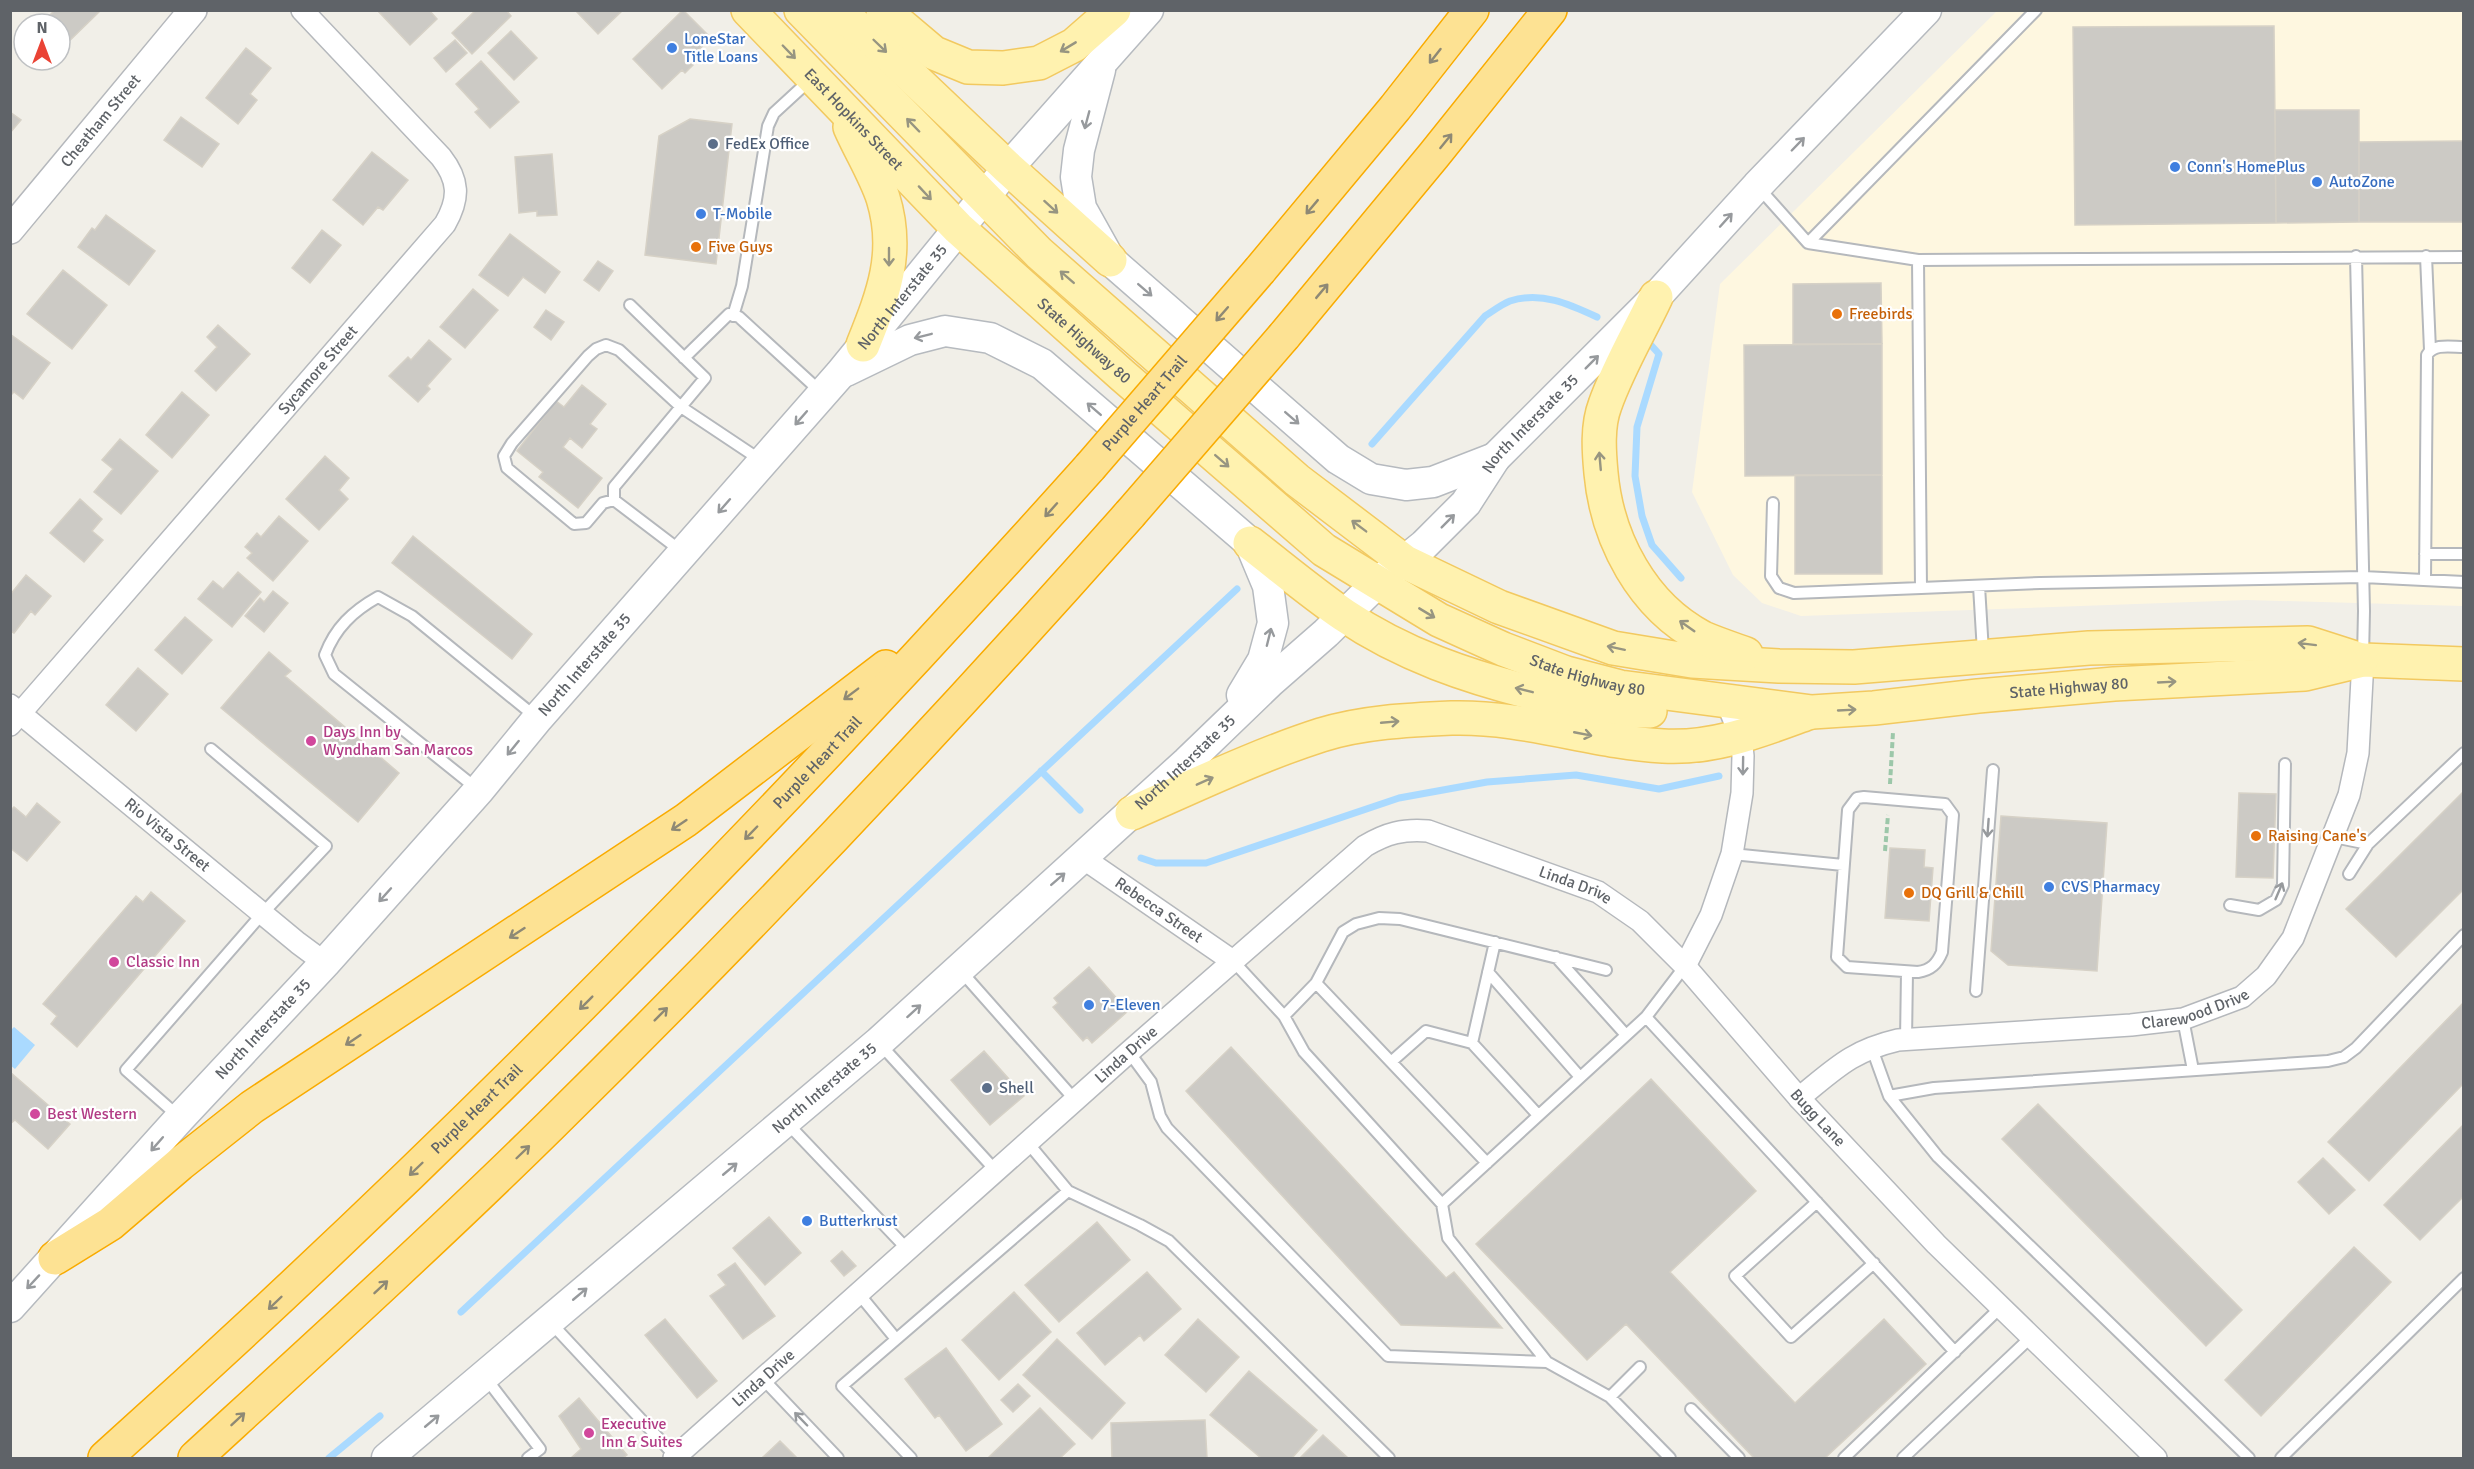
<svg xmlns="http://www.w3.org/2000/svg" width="2474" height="1469" font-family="Signika,sans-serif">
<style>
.commercial{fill:#fef7e0}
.water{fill:#aadaff}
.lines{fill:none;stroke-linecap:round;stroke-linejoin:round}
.stream{stroke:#aadaff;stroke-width:7}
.building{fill:#cccac5;stroke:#d6d1c6;stroke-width:1.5}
.service-casing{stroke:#b5b8bc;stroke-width:14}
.minor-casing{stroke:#b5b8bc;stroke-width:24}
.tertiary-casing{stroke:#b5b8bc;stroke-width:30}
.secondary-casing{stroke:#b6babf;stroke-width:33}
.primary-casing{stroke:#f2c960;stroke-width:36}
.motorway-casing{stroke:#f9ab00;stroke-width:36}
.path{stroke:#9cc7a9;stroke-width:4;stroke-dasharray:6 3;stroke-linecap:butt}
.service{stroke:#fff;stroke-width:10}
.minor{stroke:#fff;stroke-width:21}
.tertiary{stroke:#fff;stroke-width:27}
.secondary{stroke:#fff;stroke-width:30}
.primary{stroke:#fff2af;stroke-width:33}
.motorway{stroke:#fde293;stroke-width:33}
.motorway-bridge-casing{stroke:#f9ab00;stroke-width:36;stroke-linecap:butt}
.motorway-bridge{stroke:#fde293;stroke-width:33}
.oneway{stroke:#979581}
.oneway2{stroke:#8e8975}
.oneway3{stroke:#979a9d}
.shop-dot{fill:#3f7fe0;stroke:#fff;stroke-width:2}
.service-dot{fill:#5c6f8a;stroke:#fff;stroke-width:2}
.food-dot{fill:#e8710a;stroke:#fff;stroke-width:2}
.hotel-dot{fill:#d1479c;stroke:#fff;stroke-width:2}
.labels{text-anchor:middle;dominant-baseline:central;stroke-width:4.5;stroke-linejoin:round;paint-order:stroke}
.shop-label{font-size:16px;fill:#366cbe;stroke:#fff;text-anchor:start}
.street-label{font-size:16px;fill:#5f6368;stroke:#fff}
.service-label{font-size:16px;fill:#4e5e75;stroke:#fff;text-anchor:start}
.food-label{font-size:16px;fill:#c56008;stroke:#fff;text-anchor:start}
.hotel-label{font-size:16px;fill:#b23c85;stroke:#fff;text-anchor:start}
</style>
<rect width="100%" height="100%" fill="#f1efe8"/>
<path class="commercial" d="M1997 11H2463V606L2247 600 1801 616 1762 603 1733 575 1692 492 1720 284Z"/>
<path class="water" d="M14 1027 35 1045 15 1069 10 1065 11 1030Z"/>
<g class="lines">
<path class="stream" d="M1650 344 1659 354 1637 427 1635 476 1642 516 1652 545 1681 578
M1372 444 1485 316C1493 311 1502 304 1510 301 1541 291 1569 304 1597 317
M1041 771 1080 810
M1141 858 1156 863H1206L1399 798 1487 782 1576 775 1659 789 1719 776
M461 1312 1237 589
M329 1458 380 1416"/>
</g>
<path class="building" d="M55 10H101L61 49 60 24H41Z
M377 10H429L437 19 410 45Z
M476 10H506L511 16 472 54 452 33Z
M575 10H623L598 34Z
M683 10 711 38 688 60 693 65 685 73 682 70 662 89 633 59Z
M2274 26 2276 223 2075 225 2073 27Z
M511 31 537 58 514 80 488 53Z
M455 40 467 53 446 72 434 58Z
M246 48 271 68 250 94 257 100 238 124 206 98Z
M481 61 519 102 490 128 475 112 479 109 456 84Z
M2275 110H2359V222L2276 223Z
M10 112 21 120 10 133Z
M181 117 219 144 202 167 164 140Z
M690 119 732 124 716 264 645 255 659 136Z
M2464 141V222H2359V142Z
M372 152 408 180 383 210 378 207 363 225 333 200Z
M552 154 557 215 537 216V211L519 213 515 157Z
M106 215 155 251 129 285 78 247 92 228 95 230Z
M322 230 341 245 310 283 292 268Z
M510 234 560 272 545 293 523 277 508 296 479 275Z
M598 261 613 271 599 291 584 280Z
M63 270 107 305 72 349 27 314Z
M1881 283 1882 344H1793V284Z
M473 289 498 310 465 348 440 327Z
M546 310 564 322 551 340 534 327Z
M218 325 250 354 216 391 195 371 217 347 207 337Z
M10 334 50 363 23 399 14 392 10 396Z
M429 340 451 359 427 386 430 389 418 402 389 376 408 357 411 360Z
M1882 344V475L1745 476 1744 345Z
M582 385 606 404 590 424 597 429 582 448 570 438 563 447 602 478 578 508 539 477 543 472 517 451 556 401 564 407Z
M182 392 209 415 172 458 146 435Z
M120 439 158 471 121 514 94 492 113 469 102 460Z
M325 456 349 478 339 490 348 499 319 530 286 499Z
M1795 475H1882V574H1795Z
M80 499 102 519 92 531 103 540 84 562 50 533Z
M279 516 308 541 273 581 247 558 252 553 245 547 257 533 261 537Z
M413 536 532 634 512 659 392 563Z
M238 572 261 592 232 627 198 599 213 581 223 589Z
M26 575 51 596 35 615 31 611 14 633 10 631V595Z
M273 591 288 603 264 632 245 616 260 598 264 602Z
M185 617 212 640 182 674 155 650Z
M269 652 291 671 285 676 399 773 358 822 221 708Z
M138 668 168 694 136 731 106 705Z
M2464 791V889L2396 957 2346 909Z
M2239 793 2276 794 2273 878 2236 877Z
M37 803 60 822 27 861 10 848V811L14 807 26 817Z
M2001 816 2107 823 2097 971 2008 965 1991 951Z
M1890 848 1925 850 1924 867 1933 868 1929 921 1885 918Z
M151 892 185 921 77 1047 51 1024 57 1016 43 1004 136 896 143 902Z
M1089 967 1128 1011 1092 1043 1087 1037 1083 1041 1053 1007 1058 1003 1054 998Z
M2464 1002V1083L2369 1181 2328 1142Z
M1231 1047 1446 1278 1454 1272 1502 1328 1401 1325 1186 1091Z
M984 1051 1024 1096 990 1125 951 1080Z
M10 1072 70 1124 48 1149 15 1120 10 1124Z
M1651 1079 1756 1191 1670 1272 1795 1403 1884 1319 1926 1364 1825 1458H1754L1626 1324 1587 1360 1476 1244Z
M2038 1104 2242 1310 2206 1346 2002 1139Z
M2464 1124V1196L2420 1240 2384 1205Z
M2323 1158 2355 1190 2329 1214 2298 1182Z
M769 1217 801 1253 765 1285 733 1248Z
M1097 1222 1130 1260 1059 1322 1025 1285Z
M2354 1247 2391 1282 2261 1416 2225 1380Z
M842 1251 856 1266 844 1276 831 1261Z
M735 1263 775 1316 743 1339 710 1296 726 1285 718 1275Z
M1147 1272 1181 1309 1144 1341 1140 1335 1105 1365 1077 1333Z
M1014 1292 1051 1332 999 1380 962 1340Z
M665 1319 717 1381 697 1398 645 1335Z
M1198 1319 1239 1357 1206 1392 1165 1355Z
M1057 1339 1125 1403 1092 1439 1023 1375Z
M946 1348 1002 1424 966 1451 939 1415 935 1418 905 1379Z
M1249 1371 1317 1430 1292 1458H1261L1210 1415Z
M1018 1384 1030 1396 1013 1412 1001 1400Z
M579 1398 627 1455 623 1458H571L581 1449 559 1416Z
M1040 1408 1075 1444 1060 1458H988Z
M1205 1420 1207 1458H1112L1111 1423Z
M1323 1435 1348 1458H1300Z
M780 1441 797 1458H762Z"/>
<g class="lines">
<g class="service-casing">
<path id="service" d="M1759 188 1808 243 1918 260 1921 588 2040 583 2363 577 2464 582
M1808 243 2036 10
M2356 256 2364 611 2363 657
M2426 256 2430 350
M1918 260 2464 257
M733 316 742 286 768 126 774 113 811 79
M684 358 729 314 739 317 822 393
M614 500V487L705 378 630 305
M1773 503 1771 576 1779 588 1794 593 1921 588
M681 551 614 500 603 503 586 523 574 524 507 468 504 456 512 443 588 356 596 349 606 345 619 350 681 407 762 461
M2425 554H2464
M2425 580 2427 355C2434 343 2451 347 2464 347
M1979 586 1983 652
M476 788 334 674 325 655C335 628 353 611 378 597L412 616 537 718
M1864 797 1945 804 1953 815 1942 952C1937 964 1931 970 1918 972L1847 967 1837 957 1848 810 1857 798Z
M2334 837 2368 844 2464 753
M1732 854 1843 865
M2349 874 2368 844
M2230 905 2259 910 2276 900 2283 885 2285 764
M1556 957 1626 1035
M1234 962 1284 1016 1304 1052 1442 1204 1448 1238 1547 1362 1610 1397 1670 1458
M960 970 1075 1100
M1488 972 1580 1077
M1316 983 1487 1163
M1976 991 1993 770
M1284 1016 1316 983 1343 932 1356 924 1379 918 1400 919 1606 970
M1646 1017 1955 1352
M2183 1019 2193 1070
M1906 1040 1907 972
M879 1043 996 1171
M1472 1043 1538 1115
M1871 1046 1889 1096 1938 1157 2249 1458
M1129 1052 1151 1082 1160 1116 1167 1128 1388 1356 1547 1362
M1391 1062 1426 1031 1472 1043 1495 942
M1889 1096 1934 1088 2328 1061 2344 1057 2356 1048 2464 935
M178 1116 126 1070 262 914 326 846 211 749
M787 1123 908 1250
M1028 1143 1068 1191 1140 1225 1169 1241 1389 1458
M1817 1202 1735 1276 1791 1337 1874 1263
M1442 1204 1646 1017 1685 966
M859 1294 896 1339
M551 1323 676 1457
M485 1377 540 1449 528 1458
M764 1380 838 1458
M1610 1397 1640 1367
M1691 1409 1739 1458
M911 1458 842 1386 1068 1191
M1844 1458 2000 1308
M1903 1458 2030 1338
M2281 1458 2464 1278"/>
</g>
<g class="minor-casing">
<g id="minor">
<path id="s1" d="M10 705 298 943 325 963"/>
<path id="s2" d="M10 725 445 224C460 198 459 180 441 157L302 10"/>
<path id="s3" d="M1083 858 1234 962"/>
<path d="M1685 966 1711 915 1732 854 1742 793 1743 756 1741 738 1726 700"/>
<path id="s4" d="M1799 1098C1835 1069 1851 1051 1898 1040L2131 1025 2183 1019 2242 997 2266 976 2293 938 2349 795 2358 753 2363 660"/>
<path id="s5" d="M674 1458 1129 1052 1365 846C1387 833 1403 829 1428 831L1598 892 1640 921 1685 966 1799 1098 1936 1244 2156 1458"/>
</g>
</g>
<g class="tertiary-casing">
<g id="tertiary">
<path id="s6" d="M10 230 193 10"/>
</g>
</g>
<g class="secondary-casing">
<g id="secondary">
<path d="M1100 70 1079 150 1076 177 1081 208 1110 260 1338 459 1371 479 1406 485 1433 482 1495 458"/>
<path d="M846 371 910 340 945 331 990 338 1042 364 1250 543 1268 586 1273 623 1263 660 1242 695"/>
<path id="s7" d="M10 1307 180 1118 325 963 479 790 538 718 840 374 1008 168 1148 10"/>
<path id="s8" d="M387 1458 879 1042 1187 762 1270 682 1326 633 1377 583 1424 545 1466 503 1495 458 1656 297 1757 186 1926 10"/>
</g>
</g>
<g class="primary-casing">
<g id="primary">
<path id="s9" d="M748 10 958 228 1122 375 1324 550 1439 620 1503 649 1566 673 1620 687 1812 712 1874 708 1978 696 2114 684 2305 674 2363 660 2464 664"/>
<path d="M801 10 1039 253 1297 480 1405 562 1499 607 1613 648 1692 661 1779 666 1854 667 2089 648 2308 643 2361 660"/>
<path d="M834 10 867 34 1008 168 1110 260"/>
<path d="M883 10 934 53 968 67 1003 68 1039 63 1074 45 1114 10"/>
<path d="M850 127C860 150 875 174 883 198 900 253 883 295 863 345"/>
<path d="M1656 297C1639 333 1618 368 1605 405 1597 426 1599 452 1601 473 1607 539 1642 606 1703 638 1717 644 1732 649 1746 654"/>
<path d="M1250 543C1281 567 1312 593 1344 615 1403 655 1469 677 1537 694 1573 703 1613 712 1650 711"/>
<path d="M1132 813C1194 786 1256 756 1321 735 1363 722 1408 720 1452 718 1524 716 1592 742 1663 746 1715 749 1761 730 1808 713"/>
</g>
</g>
<g class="motorway-casing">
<g id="motorway">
<path d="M1260 270 1395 108 1472 10"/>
<path d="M1284 336 1434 155 1550 10"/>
<path d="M55 1258 110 1224 180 1164 252 1107 686 820 886 667"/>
<path id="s10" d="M105 1458C452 1147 779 814 1090 467"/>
<path d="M195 1458C315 1348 435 1239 551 1125 751 928 944 724 1130 514"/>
</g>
</g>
<path class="path" d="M1890 784 1893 732
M1885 851 1888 815"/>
<use href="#service" class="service"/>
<use href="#minor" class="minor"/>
<use href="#tertiary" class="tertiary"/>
<use href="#secondary" class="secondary"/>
<use href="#primary" class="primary"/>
<use href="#motorway" class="motorway"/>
<g class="motorway-bridge-casing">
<g id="motorway-bridge">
<path id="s11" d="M1090 467 1260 270"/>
<path d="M1130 514 1284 336"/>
</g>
</g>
<use href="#motorway-bridge" class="motorway-bridge"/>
</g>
<defs><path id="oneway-shaft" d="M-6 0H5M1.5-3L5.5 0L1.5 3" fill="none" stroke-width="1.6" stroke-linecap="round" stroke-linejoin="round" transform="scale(1.5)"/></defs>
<g class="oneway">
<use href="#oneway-shaft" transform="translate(880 46) rotate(44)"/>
<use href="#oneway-shaft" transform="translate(1068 47) rotate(149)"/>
<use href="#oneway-shaft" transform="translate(789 52) rotate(46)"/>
<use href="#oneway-shaft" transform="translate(913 125) rotate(-134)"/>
<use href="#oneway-shaft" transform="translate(925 193) rotate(47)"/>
<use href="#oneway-shaft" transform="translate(1051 207) rotate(42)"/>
<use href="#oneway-shaft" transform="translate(889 257) rotate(90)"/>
<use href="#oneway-shaft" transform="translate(1067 277) rotate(-139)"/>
<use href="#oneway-shaft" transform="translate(1222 461) rotate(41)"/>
<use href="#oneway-shaft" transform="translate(1600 461) rotate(-95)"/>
<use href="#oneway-shaft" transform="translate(1359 526) rotate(-143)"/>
<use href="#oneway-shaft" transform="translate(1427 613) rotate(31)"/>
<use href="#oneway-shaft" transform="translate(1687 626) rotate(-145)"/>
<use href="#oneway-shaft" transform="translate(2307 644) rotate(-173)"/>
<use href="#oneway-shaft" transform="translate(1616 648) rotate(-168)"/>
<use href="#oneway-shaft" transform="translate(2167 682) rotate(-3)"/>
<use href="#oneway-shaft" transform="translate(1524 690) rotate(-166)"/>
<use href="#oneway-shaft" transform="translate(1847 710) rotate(-3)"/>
<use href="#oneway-shaft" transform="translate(1390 722) rotate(-5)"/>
<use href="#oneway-shaft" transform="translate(1583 734) rotate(11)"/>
<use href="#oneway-shaft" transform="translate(1205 781) rotate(-24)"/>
</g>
<g class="oneway2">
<use href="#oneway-shaft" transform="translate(1435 56) rotate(128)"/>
<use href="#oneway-shaft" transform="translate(1446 141) rotate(-51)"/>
<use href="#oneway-shaft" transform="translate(1312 207) rotate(130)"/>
<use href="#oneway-shaft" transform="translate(1322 291) rotate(-50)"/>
<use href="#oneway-shaft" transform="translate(1222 314) rotate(131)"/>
<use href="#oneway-shaft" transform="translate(1051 510) rotate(132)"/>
<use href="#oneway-shaft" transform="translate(851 694) rotate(143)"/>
<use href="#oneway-shaft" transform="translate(679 825) rotate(146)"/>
<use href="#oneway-shaft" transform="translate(751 833) rotate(134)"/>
<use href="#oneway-shaft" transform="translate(517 933) rotate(147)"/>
<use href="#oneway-shaft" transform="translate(586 1003) rotate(135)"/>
<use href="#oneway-shaft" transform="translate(661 1014) rotate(-45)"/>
<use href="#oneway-shaft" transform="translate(353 1040) rotate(146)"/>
<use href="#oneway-shaft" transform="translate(523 1152) rotate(-44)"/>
<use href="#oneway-shaft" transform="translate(416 1169) rotate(136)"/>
<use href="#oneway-shaft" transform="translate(381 1287) rotate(-43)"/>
<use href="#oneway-shaft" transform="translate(275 1303) rotate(136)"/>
<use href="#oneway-shaft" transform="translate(238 1419) rotate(-43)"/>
</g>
<g class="oneway3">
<use href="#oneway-shaft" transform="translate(1087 120) rotate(105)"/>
<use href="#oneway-shaft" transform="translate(1798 144) rotate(-46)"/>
<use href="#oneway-shaft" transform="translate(1726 220) rotate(-48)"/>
<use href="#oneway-shaft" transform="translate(1145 290) rotate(41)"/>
<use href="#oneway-shaft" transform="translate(923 336) rotate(166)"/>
<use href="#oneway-shaft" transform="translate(1592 362) rotate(-45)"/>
<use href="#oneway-shaft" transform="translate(1094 409) rotate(-139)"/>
<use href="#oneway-shaft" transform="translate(801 418) rotate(131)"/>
<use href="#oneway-shaft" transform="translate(1292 418) rotate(41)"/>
<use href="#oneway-shaft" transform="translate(724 506) rotate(131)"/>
<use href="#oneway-shaft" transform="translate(1448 521) rotate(-45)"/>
<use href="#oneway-shaft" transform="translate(1269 637) rotate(-76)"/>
<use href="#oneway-shaft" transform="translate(513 748) rotate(129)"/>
<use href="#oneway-shaft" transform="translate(1743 766) rotate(91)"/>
<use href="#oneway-shaft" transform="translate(1988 828) rotate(94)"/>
<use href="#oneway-shaft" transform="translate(1058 879) rotate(-41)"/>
<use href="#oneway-shaft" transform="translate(2279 891) rotate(-67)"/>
<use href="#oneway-shaft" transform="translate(385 895) rotate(132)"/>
<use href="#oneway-shaft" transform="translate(914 1011) rotate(-42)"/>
<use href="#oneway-shaft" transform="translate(157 1144) rotate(131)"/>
<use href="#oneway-shaft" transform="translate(730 1169) rotate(-40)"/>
<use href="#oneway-shaft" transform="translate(33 1282) rotate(133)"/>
<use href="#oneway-shaft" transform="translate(580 1294) rotate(-40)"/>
<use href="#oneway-shaft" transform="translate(801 1419) rotate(-134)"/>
<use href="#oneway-shaft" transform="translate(432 1421) rotate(-40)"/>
</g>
<g class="shop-dot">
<circle cx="672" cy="48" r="6"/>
<circle cx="2175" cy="167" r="6"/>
<circle cx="2317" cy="182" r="6"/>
<circle cx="701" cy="214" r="6"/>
<circle cx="2049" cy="887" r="6"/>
<circle cx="1089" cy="1005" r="6"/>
<circle cx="807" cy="1221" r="6"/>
</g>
<g class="service-dot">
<circle cx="713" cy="144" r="6"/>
<circle cx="987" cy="1088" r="6"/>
</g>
<g class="food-dot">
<circle cx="696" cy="247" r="6"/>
<circle cx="1837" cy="314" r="6"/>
<circle cx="2256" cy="836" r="6"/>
<circle cx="1909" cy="893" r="6"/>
</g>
<g class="hotel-dot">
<circle cx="311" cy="741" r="6"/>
<circle cx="114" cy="962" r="6"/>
<circle cx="35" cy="1114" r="6"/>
<circle cx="589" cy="1433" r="6"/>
</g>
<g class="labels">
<g class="shop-label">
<text x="684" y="39">LoneStar<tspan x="684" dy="18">Title Loans</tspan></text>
<text x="2187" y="167">Conn's HomePlus</text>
<text x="2329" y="182">AutoZone</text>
<text x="713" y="214">T-Mobile</text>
<text x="2061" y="887">CVS Pharmacy</text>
<text x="1101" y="1005">7-Eleven</text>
<text x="819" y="1221">Butterkrust</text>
</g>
<g class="street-label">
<text stroke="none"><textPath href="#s9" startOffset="152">East Hopkins Street</textPath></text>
<text stroke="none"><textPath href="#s6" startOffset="142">Cheatham Street</textPath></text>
<text stroke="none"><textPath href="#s7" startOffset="1348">North Interstate 35</textPath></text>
<text stroke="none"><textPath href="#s9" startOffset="472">State Highway 80</textPath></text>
<text stroke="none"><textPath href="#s2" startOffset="470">Sycamore Street</textPath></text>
<text stroke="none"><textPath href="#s11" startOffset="84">Purple Heart Trail</textPath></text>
<text stroke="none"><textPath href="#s8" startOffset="1544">North Interstate 35</textPath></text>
<text stroke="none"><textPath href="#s7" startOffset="862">North Interstate 35</textPath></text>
<text stroke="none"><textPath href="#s9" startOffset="1084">State Highway 80</textPath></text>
<text stroke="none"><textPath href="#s9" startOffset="1570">State Highway 80</textPath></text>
<text stroke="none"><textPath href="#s10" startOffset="996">Purple Heart Trail</textPath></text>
<text stroke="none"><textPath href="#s8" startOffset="1059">North Interstate 35</textPath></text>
<text stroke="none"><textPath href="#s1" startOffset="204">Rio Vista Street</textPath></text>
<text stroke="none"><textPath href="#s5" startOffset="1146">Linda Drive</textPath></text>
<text stroke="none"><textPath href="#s3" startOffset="92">Rebecca Street</textPath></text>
<text stroke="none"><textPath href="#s4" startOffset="416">Clarewood Drive</textPath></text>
<text stroke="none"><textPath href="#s7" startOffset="376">North Interstate 35</textPath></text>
<text stroke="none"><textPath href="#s5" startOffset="606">Linda Drive</textPath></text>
<text stroke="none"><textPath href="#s8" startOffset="573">North Interstate 35</textPath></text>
<text stroke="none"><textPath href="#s10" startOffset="510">Purple Heart Trail</textPath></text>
<text stroke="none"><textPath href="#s5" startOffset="1486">Bugg Lane</textPath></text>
<text stroke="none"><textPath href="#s5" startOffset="120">Linda Drive</textPath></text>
</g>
<g class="service-label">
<text x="725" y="144">FedEx Office</text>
<text x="999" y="1088">Shell</text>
</g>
<g class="food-label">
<text x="708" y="247">Five Guys</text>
<text x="1849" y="314">Freebirds</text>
<text x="2268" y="836">Raising Cane's</text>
<text x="1921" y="893">DQ Grill &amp; Chill</text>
</g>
<g class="hotel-label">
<text x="323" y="732">Days Inn by<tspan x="323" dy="18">Wyndham San Marcos</tspan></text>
<text x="126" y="962">Classic Inn</text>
<text x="47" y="1114">Best Western</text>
<text x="601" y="1424">Executive<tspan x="601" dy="18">Inn &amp; Suites</tspan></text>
</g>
</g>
<rect width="2474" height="1469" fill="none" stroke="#5f6368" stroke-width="24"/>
<g transform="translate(42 42)"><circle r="28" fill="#ffffff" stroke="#bfc1c3" stroke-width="1.5"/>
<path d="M0-4.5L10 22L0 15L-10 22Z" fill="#ea4335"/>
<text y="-9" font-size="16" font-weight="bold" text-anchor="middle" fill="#5f6368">N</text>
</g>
</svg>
